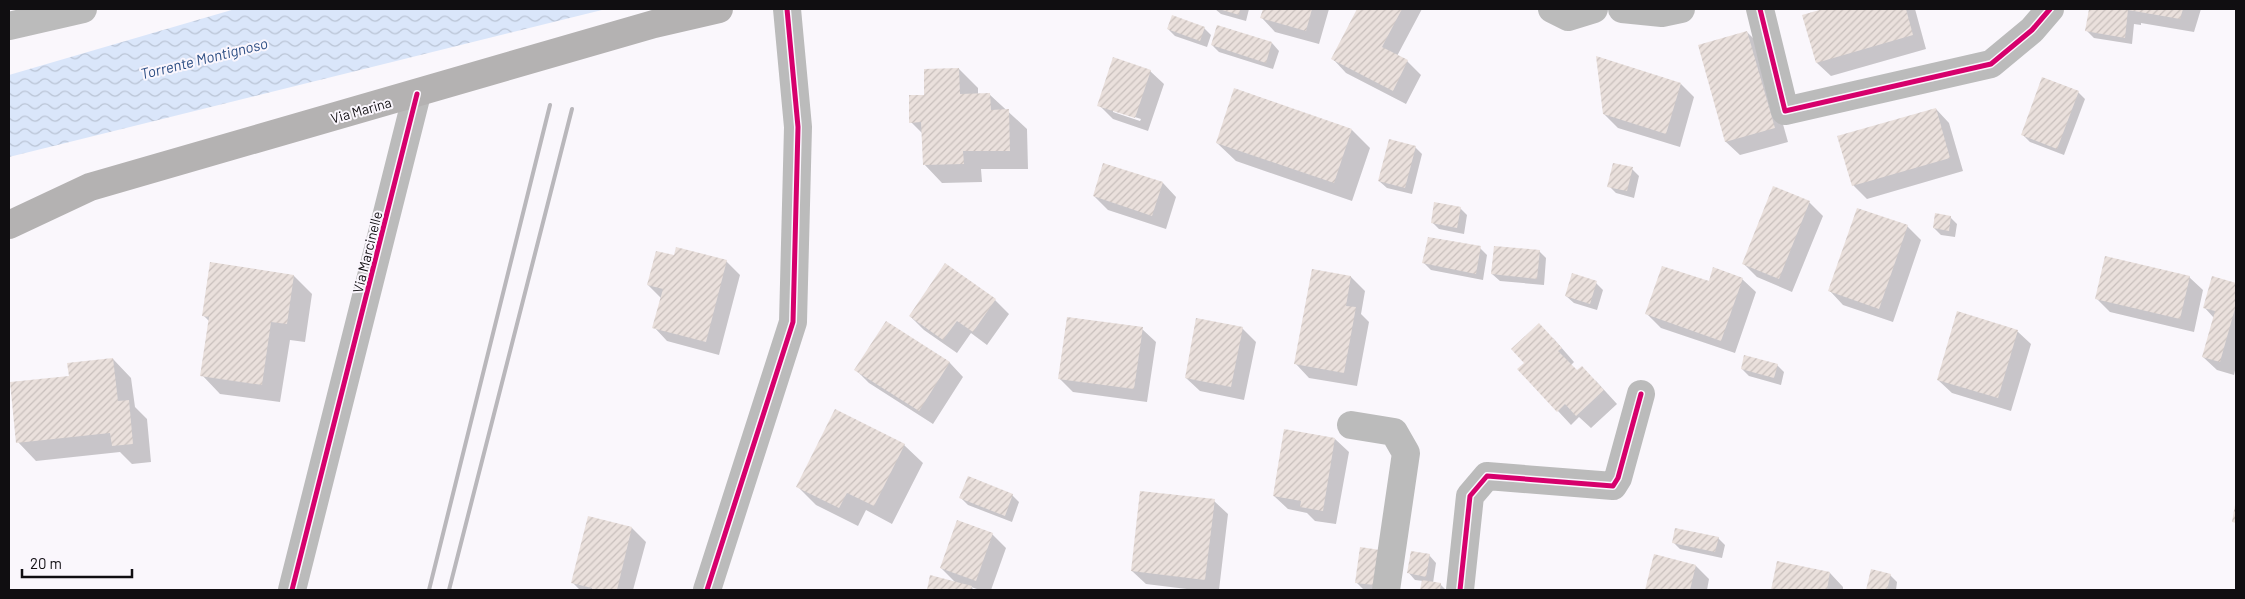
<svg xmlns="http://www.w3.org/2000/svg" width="2245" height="599" font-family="Barlow,sans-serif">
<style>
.water{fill:url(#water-waves)}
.shadow{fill:#0003;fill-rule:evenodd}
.building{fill:url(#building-hatch)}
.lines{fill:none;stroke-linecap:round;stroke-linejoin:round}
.minor{stroke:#bbb;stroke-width:28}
.major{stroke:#b4b2b2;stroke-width:28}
.rail{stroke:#b9b7bb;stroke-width:4}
.cycleway-casing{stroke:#faf6fd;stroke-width:8}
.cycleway{stroke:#d6006c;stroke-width:5}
.labels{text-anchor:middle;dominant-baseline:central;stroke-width:4;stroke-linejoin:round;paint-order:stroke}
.street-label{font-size:14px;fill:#100e11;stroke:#faf6fd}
.water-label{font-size:15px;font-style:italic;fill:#2b4d83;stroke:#faf6fd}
</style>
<defs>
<pattern id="water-waves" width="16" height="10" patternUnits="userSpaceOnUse" patternTransform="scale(1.25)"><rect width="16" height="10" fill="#dae6fa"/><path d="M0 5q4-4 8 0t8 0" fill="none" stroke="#bac4d5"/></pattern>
<pattern id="building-hatch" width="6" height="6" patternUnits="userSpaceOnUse" patternTransform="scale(1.25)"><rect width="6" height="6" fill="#eae0dc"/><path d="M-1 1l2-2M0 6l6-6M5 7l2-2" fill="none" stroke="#c8bfbc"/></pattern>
</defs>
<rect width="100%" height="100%" fill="#faf7fc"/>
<path class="water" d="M235 9H606L9 157V75Z"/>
<path class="shadow" d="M1215 9H1249L1246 21 1221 14Z
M1264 9H1329L1319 44 1275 32 1262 18Z
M1359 9H1422L1397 56 1407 61 1421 75 1406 104 1346 73 1333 59Z
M1828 9H1915L1926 49 1831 76 1817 63 1803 16Z
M2091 9H2201L2194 32 2141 23V25L2134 24 2132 44 2094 38 2087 31Z
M1218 26 1272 43 1279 51 1273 69 1219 52 1212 45Z
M1204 28 1211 35 1207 47 1175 36 1168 29Z
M1747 32 1761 46 1788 142 1740 155 1726 142 1700 46Z
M959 69 978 88V95L989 94 1027 129 1028 169H981L982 182 942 183 924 164 923 134 911 122 925 96Z
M1150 71 1164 84 1148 131 1113 119 1099 105ZM1113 110 1141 119 1140 121 1113 112Z
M1681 84 1694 97 1680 147 1618 128 1604 114Z
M2078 92 2085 99 2064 155 2030 142 2023 135Z
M1936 109 1949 123 1963 171 1867 199 1854 186 1839 137Z
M1352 130 1370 148 1352 201 1236 161 1217 143Z
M1415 147 1422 154 1412 194 1387 188 1379 181Z
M1104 165 1163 183 1176 197 1166 229 1108 210 1094 196Z
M1632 169 1639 176 1634 198 1616 193 1609 186Z
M1809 202 1823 216 1792 292 1757 277 1743 263Z
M1460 208 1467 215 1464 234 1439 229 1432 222Z
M1950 217 1957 224 1955 237 1941 235 1934 228Z
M1907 226 1921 240 1893 322 1843 305 1830 291Z
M1480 248 1487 255 1483 280 1431 270 1424 263Z
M1539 251 1546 258 1544 285 1500 281 1492 274Z
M675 257 726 261 740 275 719 355 667 341 654 327 661 298 648 285Z
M946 265 995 300 1009 314 987 345 971 333 957 353 924 330 910 316Z
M1313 271 1351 277 1365 291 1361 314 1369 322 1357 386 1309 378 1296 364Z
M294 276 312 294 305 342 290 340 280 402 220 394 202 375 210 322 203 315Z
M2189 277 2203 290 2194 332 2110 312 2097 299Z
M2213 278 2236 284V366L2234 375 2217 370 2203 357 2214 318 2204 307Z
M1742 279 1756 292 1735 353 1661 328 1647 314 1709 283Z
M1596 283 1603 290 1597 310 1574 303 1566 296Z
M886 323 950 363 963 377 933 424 869 383 856 370Z
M1242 328 1256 342 1244 400 1200 391 1186 378Z
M1142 329 1156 342 1147 402 1073 392 1060 379Z
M2017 331 2031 344 2011 411 1952 393 1938 380Z
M1553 338 1574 362 1571 365 1577 372 1596 381 1617 404 1591 428 1579 417 1571 425 1558 411Z
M113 359 131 378 135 407 147 419 151 462 132 464 120 452 36 461 18 442 71 377Z
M1777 365 1784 372 1781 385 1749 376 1742 369Z
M1335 439 1349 452 1336 524 1315 521 1307 513 1288 509 1274 496Z
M904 445 923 463 892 524 866 510 858 526 816 505 798 487Z
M1012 495 1019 502 1012 522 968 505 961 498Z
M1214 501 1228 514 1219 590H1195L1146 584 1132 571Z
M589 518 632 528 646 542 633 590H580L573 583Z
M992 534 1006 548 991 590H980L971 587 974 590H928L931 577 957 584 941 568Z
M1718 538 1725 545 1722 558 1680 549 1673 542Z
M1429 555 1436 563 1433 583 1440 584 1446 590H1421L1423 581 1415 580 1408 572Z
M1655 555 1696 566 1709 579 1707 590H1646Z
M1386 558 1382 590 1363 589 1356 582Z
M1778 563 1830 573 1843 587V590H1772Z
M1872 571 1890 575 1897 582 1896 590H1867Z"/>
<path class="building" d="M1219 9H1240L1239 15Z
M1263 9H1312L1306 31 1260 18Z
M1357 9H1402L1382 47 1408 60 1393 91 1331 59Z
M1823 9H1906L1913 35 1816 63 1802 15Z
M2089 9H2183L2180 19 2128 10 2125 38 2085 31Z
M1172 15 1205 27 1200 41 1167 29Z
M1217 25 1272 42 1266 63 1211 45Z
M1747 31 1775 128 1725 142 1698 45Z
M1596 56 1681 83 1666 134 1603 114Z
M1113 57 1151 70 1135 118 1097 106Z
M959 68 960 94 990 93 991 110 1009 109 1010 151H963L964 164 923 165 921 122 909 123V95H924V69Z
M2042 77 2079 91 2057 149 2021 135Z
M1234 88 1352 129 1334 183 1216 143Z
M1936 108 1950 158 1852 186 1837 136Z
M1389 139 1416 146 1405 188 1378 181Z
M1103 163 1163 182 1152 216 1093 196Z
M1613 163 1633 167 1627 191 1607 187Z
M1773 186 1810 201 1779 279 1742 264Z
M1434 202 1461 207 1457 228 1431 223Z
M1857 208 1908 225 1879 309 1828 291Z
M1935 213 1951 216 1949 231 1933 228Z
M1428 237 1481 246 1476 274 1422 263Z
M1494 246 1540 250 1537 279 1491 274Z
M676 247 727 260 706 342 652 328 663 289 647 285 656 251 674 255Z
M2105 256 2190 276 2180 319 2095 299Z
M210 262 294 275 287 324 271 322 262 385 200 376 209 317 202 316Z
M945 263 996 299 973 332 957 321 943 340 909 316Z
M1662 266 1709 281 1713 267 1743 278 1721 341 1645 314Z
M1312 269 1351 276 1346 306 1356 307 1344 373 1294 364Z
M1572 273 1597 281 1590 304 1565 296Z
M2212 276 2236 283V305L2220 362 2202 357 2215 311 2203 308Z
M1957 311 2018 330 1998 398 1937 380Z
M1067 317 1143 327 1134 389 1058 379Z
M1196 318 1243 327 1231 387 1185 378Z
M886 321 950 362 919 411 854 370Z
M1539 323 1562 348 1558 351 1577 370 1582 366 1604 390 1576 416 1565 404 1557 412 1517 369 1524 363 1511 349Z
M1744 355 1778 364 1774 378 1741 369Z
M113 358 118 401 129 400 133 444 112 446 110 433 16 443 10 382 69 376 67 363Z
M835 409 905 444 874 506 847 493 839 508 796 487Z
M1284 429 1335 438 1323 511 1300 507 1301 501 1273 496Z
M968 476 1013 494 1005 516 959 498Z
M1140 491 1215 499 1205 580 1131 571Z
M2235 505H2236V523L2232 522Z
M588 516 632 527 617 590H592V588L571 583Z
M957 520 993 533 976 581 940 568Z
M1675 528 1719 537 1715 552 1672 543Z
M1360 547 1380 550 1375 585 1355 583Z
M1411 551 1430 554 1426 577 1407 573Z
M1654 554 1696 565 1690 590H1645Z
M1777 561 1830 572 1827 590H1771Z
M1871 569 1891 574 1887 590H1866Z
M930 575 972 586 971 590H927Z
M1422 580 1441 583 1440 590H1420Z"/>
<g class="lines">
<path class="minor" d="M1552 9 1568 17 1594 9
M1622 9 1662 13 1681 9
M1760 9 1785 111 1991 64 2032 30 2050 9
M9 26 83 9
M1351 425 1394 432 1406 453 1386 590
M292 590 417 94
M707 590 793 322 798 127 787 9
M1460 590 1470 496 1487 476 1613 486 1618 478 1641 394"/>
<path class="major" d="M9 225 90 187 654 24 719 9"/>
<path class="rail" d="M429 590 550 105
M449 590 572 109"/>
<g class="cycleway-casing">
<path id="cycleway" d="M1760 9 1785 111 1991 64 2032 30 2050 9
M292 590 417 94
M707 590 793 322 798 127 787 9
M1460 590 1470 496 1487 476 1613 486 1618 478 1641 394"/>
</g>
<use href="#cycleway" class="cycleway"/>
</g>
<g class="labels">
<g class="street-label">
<text transform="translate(361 110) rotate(-16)">Via Marina</text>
<text transform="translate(367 252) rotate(-76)">Via Marcinelle</text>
</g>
<g class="water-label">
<text transform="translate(204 58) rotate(-14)">Torrente Montignoso</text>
</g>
</g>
<rect width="2245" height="599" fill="none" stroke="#100e11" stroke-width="20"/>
<path d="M22 569v8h110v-8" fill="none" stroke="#100e11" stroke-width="2.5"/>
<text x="30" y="569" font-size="15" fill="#100e11" stroke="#faf6fd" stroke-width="4" paint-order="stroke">20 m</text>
</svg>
